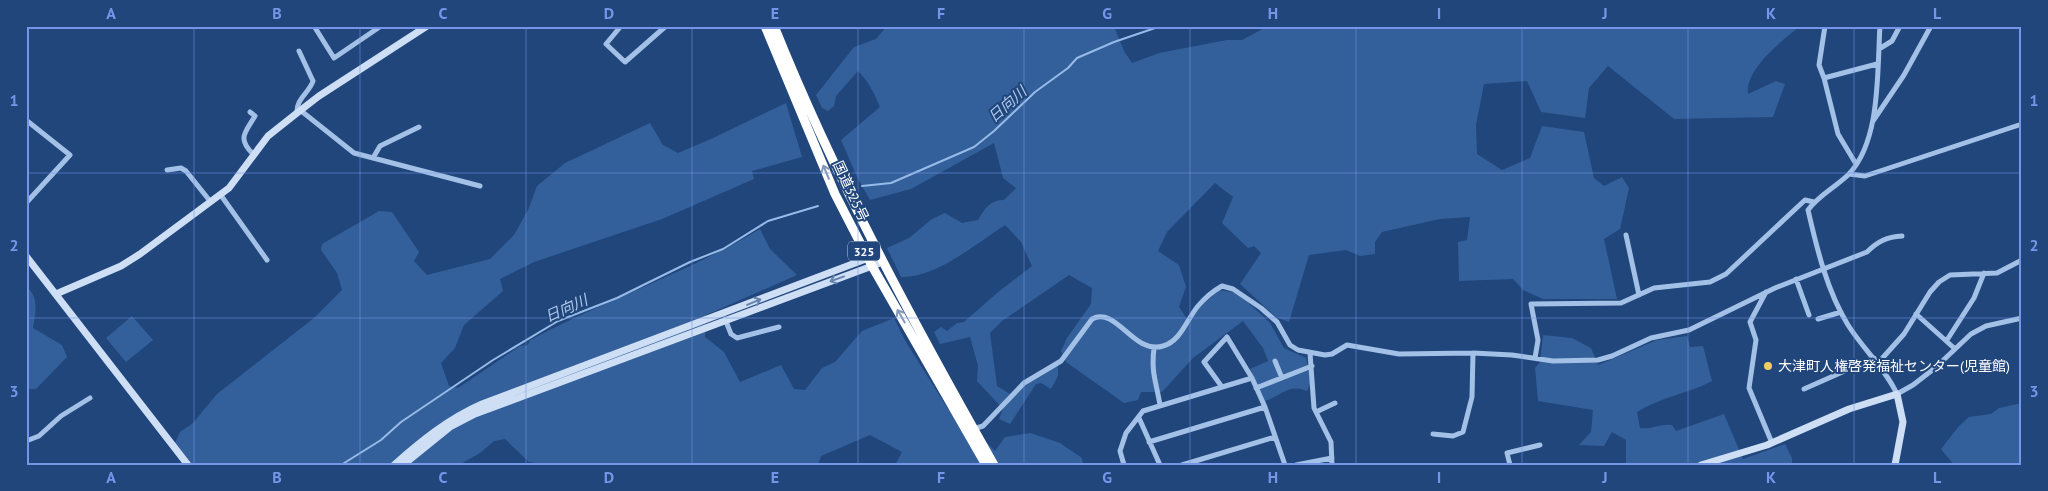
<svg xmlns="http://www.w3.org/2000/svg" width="2048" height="491" font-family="'PT Sans','Noto Sans JP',sans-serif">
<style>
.green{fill:#33609a}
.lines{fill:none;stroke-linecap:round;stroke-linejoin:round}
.stream{stroke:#97bbe8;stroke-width:2}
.street{stroke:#a3c0e6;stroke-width:5}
.secondary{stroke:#cddef5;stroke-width:7}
.highway{stroke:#fff;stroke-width:9}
.oneway{stroke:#8499b7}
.oneway2{stroke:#6583ac}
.grid{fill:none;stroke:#7795e8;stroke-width:1;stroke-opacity:0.55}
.poi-dot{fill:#f3cd64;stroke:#20467c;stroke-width:2}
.labels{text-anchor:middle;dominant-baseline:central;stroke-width:4;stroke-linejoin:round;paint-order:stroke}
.shield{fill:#20467c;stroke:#bcc8d8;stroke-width:1}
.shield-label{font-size:12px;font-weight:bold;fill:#fff}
.street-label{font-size:14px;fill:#fff;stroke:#20467c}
.poi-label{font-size:14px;fill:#fff;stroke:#20467c;text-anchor:start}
.water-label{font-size:15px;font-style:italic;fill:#aecaee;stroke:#20467c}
.neatline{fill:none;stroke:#7795e8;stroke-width:2}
.grid-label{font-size:16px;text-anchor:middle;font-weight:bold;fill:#7795e8}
</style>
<rect width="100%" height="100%" fill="#20467c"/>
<path class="green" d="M887 26H1114L1124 51 1132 63 1159 53 1227 40H1242L1268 26H1800C1782 41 1745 69 1748 94L1776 81 1785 84 1773 117 1674 119 1608 66 1589 88 1585 118 1541 112 1527 81 1484 84 1476 125 1477 154 1502 170 1530 158 1542 126 1584 132 1594 178 1604 186 1622 177 1629 188 1620 229 1604 239 1617 299H1543L1523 290 1513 279 1459 281 1458 242 1467 240 1470 217 1440 219 1382 232 1375 242V254L1360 256 1346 250 1309 255 1289 322 1276 317 1240 284 1261 253 1254 246 1248 248 1222 223 1233 197 1215 183 1167 232 1158 251 1179 265 1186 287 1179 307 1187 319 1219 290 1238 293 1270 323 1284 348 1306 358 1311 382 1307 391C1289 383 1281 396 1265 401L1250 369 1268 361 1263 348 1243 321 1193 358 1162 392H1141L1138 400 1124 403 1066 362 1061 351 1067 338 1091 304 1092 288 1069 275 1002 321 990 333 997 386 1010 394 1058 364V376L1051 389 1041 383 1036 384 1010 424 999 419 1003 409 977 381 978 366 970 337 940 344 934 332 941 327 947 331 957 323 964 322 997 293 1032 266 1021 242 1005 225C976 244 936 278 901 277L887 248 909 238 932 219 945 213 962 223 978 220C985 208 990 200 1004 200L1016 188 1003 178 994 143 911 189 870 200 858 179 841 140 880 107C874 93 869 82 858 71L836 96 834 106 828 111 822 108 816 95 854 47 876 39Z
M786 103 802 157 752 171 754 179 662 219 534 262 500 279 503 291 464 325 455 348 441 363 449 386 458 388 520 346 528 345 530 340C605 300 687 273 760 229L770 249 797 275 706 315 705 337 724 352 740 382 781 365 794 389 805 390 822 368 835 362 862 331 894 318 906 342 948 409 973 429 995 451 1005 437 1030 433 1060 443 1082 458 1083 465H895L902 452 870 435 821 456 818 465H549L529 462 505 439 494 441 480 453 459 465H193L175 443 180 432 193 423 217 394 314 318 342 290 337 273 321 250 322 244 379 211 392 212 419 252 414 261 427 275 490 259 514 235 528 210 537 186 565 163 650 123 663 145 678 153 711 139Z
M26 287C40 296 35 315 33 328L62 345 67 357 36 389H26Z
M132 316 153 340 126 362 106 338Z
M1543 335 1572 338 1591 348 1598 365 1657 340 1687 336 1690 347 1703 346 1712 381C1688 394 1660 397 1637 412L1640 428C1651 430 1661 423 1672 425L1676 431 1724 414 1743 459 1785 444 1792 458V465H1626V440L1612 432 1604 446 1579 445 1591 432 1593 410 1538 401 1535 368 1540 362Z
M2022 403V465H1954L1941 449 1959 426 1969 417 1991 414 1999 408Z"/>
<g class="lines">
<path class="stream" d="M862 186 891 183 974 147 994 131 1035 92 1068 68 1077 58 1114 42 1161 26
M341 465 381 440 401 422 493 360 558 321 617 298 690 262 723 249 768 221 818 206"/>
<path class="street" d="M314 26 334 58 381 26
M621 26 606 44 625 62 666 26
M1880 26C1877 71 1881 140 1849 174 1836 187 1819 195 1808 210 1817 249 1827 291 1848 325 1863 349 1885 368 1897 394L1913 385 1935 368 1971 334 1986 326 2022 318
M1879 49 1892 41 1900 26
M1824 78 1819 65 1825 26
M300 110 354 153 480 186
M250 112 255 116C245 133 237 138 253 154
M297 113C296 99 309 93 313 81L299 51
M26 120 70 155 26 203
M1873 121 1904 75 1931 26
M373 158 380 146 419 127
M1856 164 1838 134 1824 78 1877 64
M167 170 181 168 186 171 210 201
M1849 174 1865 176 2022 124
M220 194 267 260
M1626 235 1639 295
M1796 279 1809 315
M1766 292 1750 322 1756 340 1749 388 1772 443
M1916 314 1954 348
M725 319 731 334 737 338 779 327
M1818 319 1841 312
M1947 340 1974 298 1984 273
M1154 348C1151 373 1156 381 1160 405
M1310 353 1314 408 1331 442 1332 465
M1535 358 1538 340 1531 304 1621 303 1654 288 1710 282 1726 274 1805 200 1814 202
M1275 361 1282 378
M1878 363 1904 334 1930 292 1939 282 1950 275 1997 273 2022 260
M1222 387 1204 362 1227 337 1252 378
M1256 388 1312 366
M1804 389 1874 358
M1316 412 1335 403
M1139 418 1160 465
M973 429 983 426 1024 383 1061 361 1092 319C1117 306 1133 355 1163 346 1181 341 1187 319 1198 306 1205 298 1213 291 1222 286L1233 289 1261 308 1277 322 1290 345 1298 350 1325 355 1332 354 1347 345 1399 354 1473 353 1512 355 1553 361 1598 360 1612 356 1651 338 1689 330 1775 288 1867 252C1878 241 1887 237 1902 236
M1433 434 1453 436 1463 432 1472 397 1473 353
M26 441 39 436 61 416 90 398
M1149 442 1265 407
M1124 465 1120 451 1126 433 1143 411 1252 378 1265 407 1285 465
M1182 465 1275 437
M1296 465 1332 458
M1510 465 1507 453 1540 445"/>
<path class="secondary" d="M26 256 188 465
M56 294 121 266 140 254 229 188 268 136 297 113 319 96 427 26
M394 465C421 441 448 419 482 404L879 254
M403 465 450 427 475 414 883 262
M1701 465 1767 445 1849 409 1897 394 1903 422 1895 465"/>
<path class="highway" d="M765 26 835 194 853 229 872 266 986 465
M774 26C835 178 913 322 994 465"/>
</g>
<defs><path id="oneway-shaft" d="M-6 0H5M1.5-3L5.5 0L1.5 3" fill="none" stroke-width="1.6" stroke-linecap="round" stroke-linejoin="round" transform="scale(1.25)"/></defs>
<g class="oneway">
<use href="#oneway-shaft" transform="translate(826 172) rotate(-113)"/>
<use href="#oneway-shaft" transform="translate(901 316) rotate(-120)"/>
</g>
<g class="oneway2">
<use href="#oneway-shaft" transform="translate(837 279) rotate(160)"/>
<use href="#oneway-shaft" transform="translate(754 302) rotate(-22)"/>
</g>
<path class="grid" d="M194 26V465M360 26V465M526 26V465M692 26V465M858 26V465M1024 26V465M1190 26V465M1356 26V465M1522 26V465M1688 26V465M1854 26V465M26 173H2022M26 318H2022"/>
<circle class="poi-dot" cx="1768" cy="366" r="5"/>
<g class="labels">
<rect class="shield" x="848" y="241.5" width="32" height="19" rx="4"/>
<g class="shield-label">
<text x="864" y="251">325</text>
</g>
<g class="street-label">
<text transform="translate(851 191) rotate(65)">国道325号</text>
</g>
<g class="poi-label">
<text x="1778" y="366">大津町人権啓発福祉センター(児童館)</text>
</g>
<g class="water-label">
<text transform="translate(1007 104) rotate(-41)">日向川</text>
<text transform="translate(566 308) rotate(-24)">日向川</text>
</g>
</g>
<rect width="2048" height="491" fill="none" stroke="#20467c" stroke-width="55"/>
<rect x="28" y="28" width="1992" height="436" class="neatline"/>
<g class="grid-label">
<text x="111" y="19">A</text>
<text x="277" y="19">B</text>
<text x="443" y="19">C</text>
<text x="609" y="19">D</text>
<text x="775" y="19">E</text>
<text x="941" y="19">F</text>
<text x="1107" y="19">G</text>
<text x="1273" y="19">H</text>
<text x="1439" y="19">I</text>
<text x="1605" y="19">J</text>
<text x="1771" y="19">K</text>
<text x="1937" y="19">L</text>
<text x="14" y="106">1</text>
<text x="2034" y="106">1</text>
<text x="14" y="251">2</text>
<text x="2034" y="251">2</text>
<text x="14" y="397">3</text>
<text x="2034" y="397">3</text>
<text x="111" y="483">A</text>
<text x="277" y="483">B</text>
<text x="443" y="483">C</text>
<text x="609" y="483">D</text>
<text x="775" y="483">E</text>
<text x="941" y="483">F</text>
<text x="1107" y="483">G</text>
<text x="1273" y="483">H</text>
<text x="1439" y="483">I</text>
<text x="1605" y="483">J</text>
<text x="1771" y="483">K</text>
<text x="1937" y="483">L</text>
</g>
</svg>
